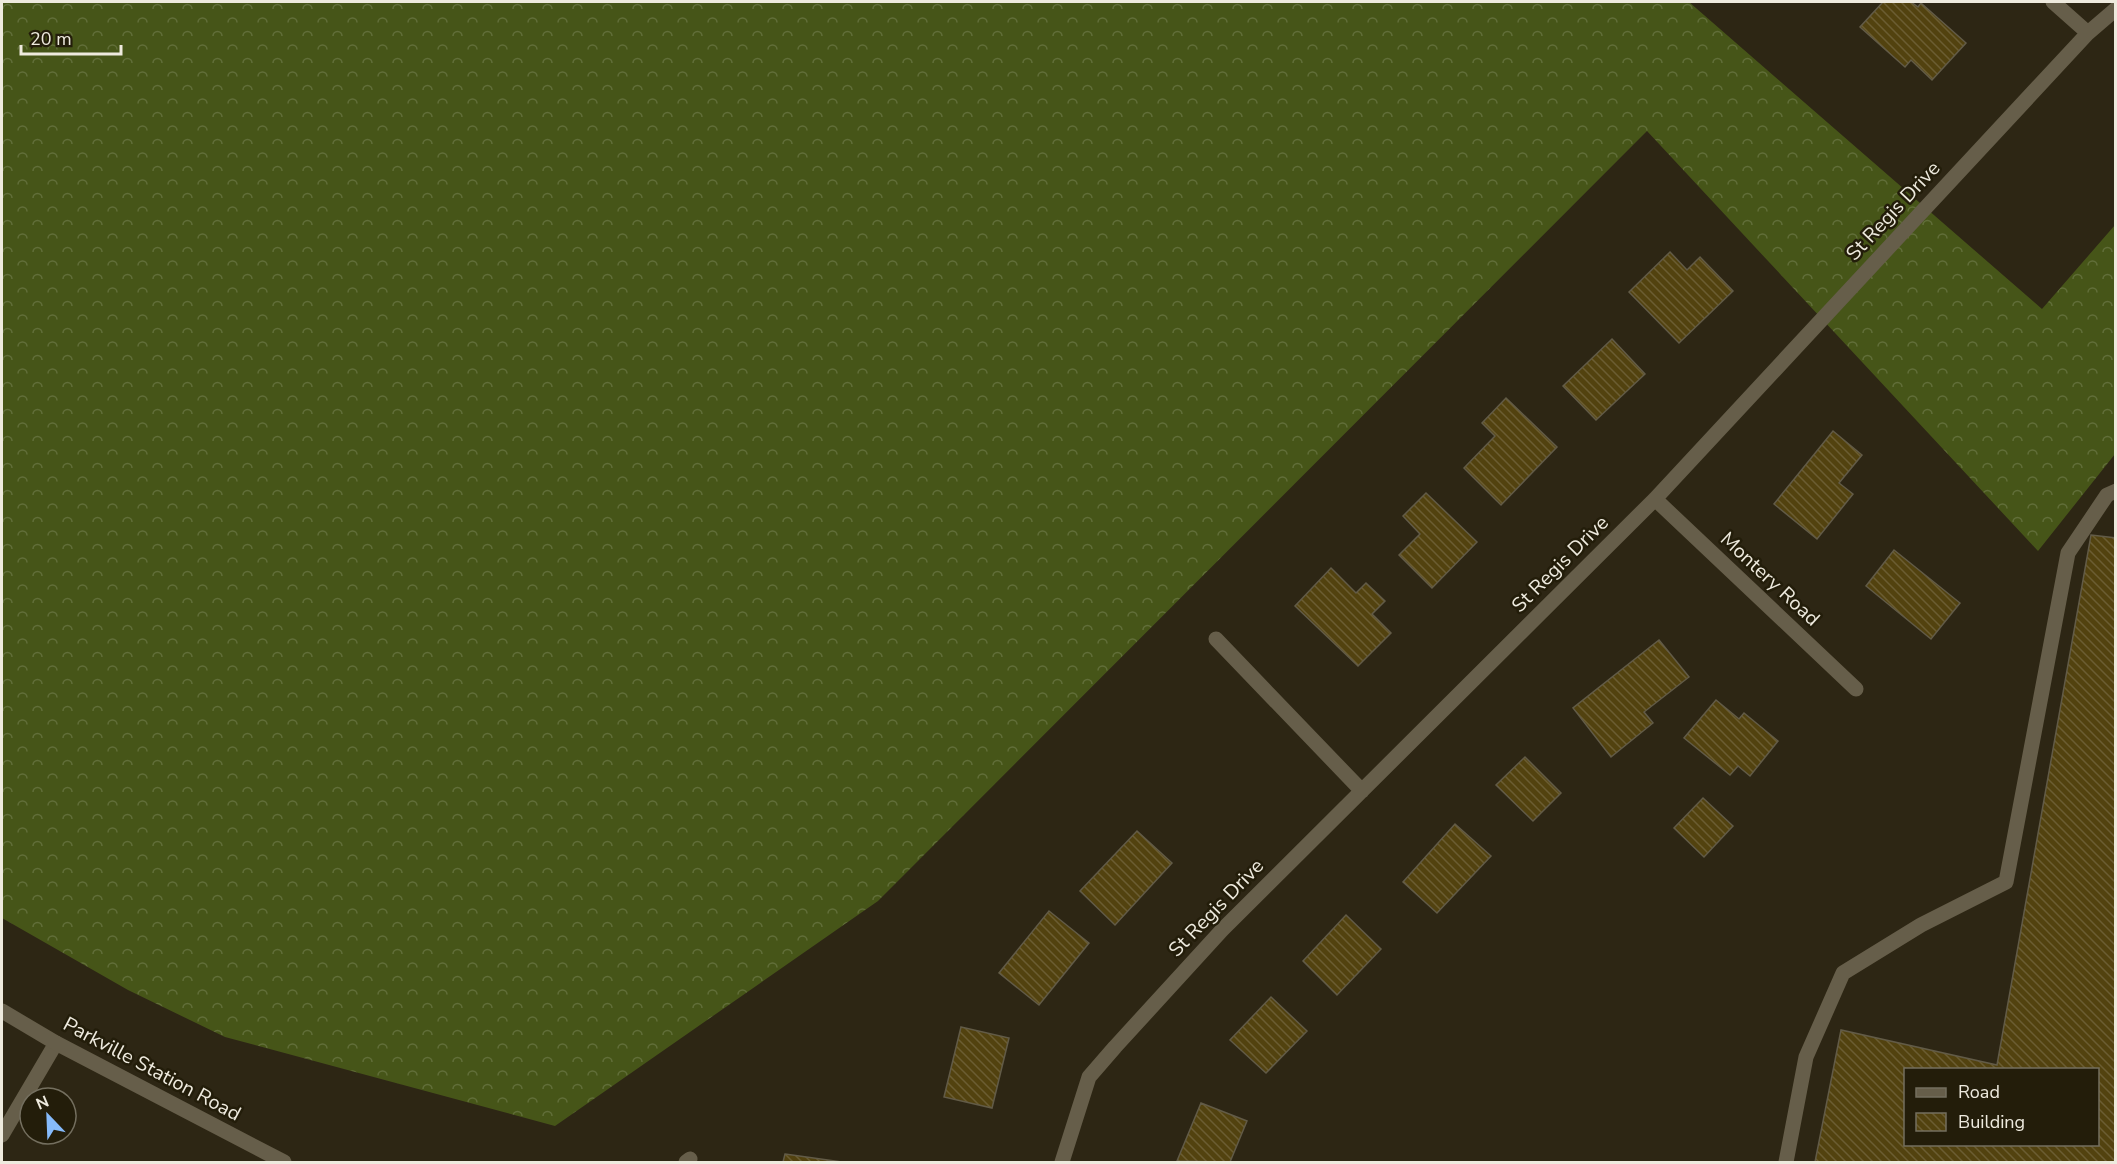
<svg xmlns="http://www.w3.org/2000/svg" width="2117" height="1164" font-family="'Nunito Sans',sans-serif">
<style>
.forest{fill:url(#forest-crowns)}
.building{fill:url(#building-back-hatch);stroke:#625b47;stroke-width:1.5;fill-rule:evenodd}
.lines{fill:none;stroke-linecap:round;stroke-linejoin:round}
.service{stroke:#665e4a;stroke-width:15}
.minor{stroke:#665e4a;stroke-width:15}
.secondary{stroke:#665e4a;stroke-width:15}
.labels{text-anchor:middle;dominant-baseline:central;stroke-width:5;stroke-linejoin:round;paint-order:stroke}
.street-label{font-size:20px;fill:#eeeade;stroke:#231d0a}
</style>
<defs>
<pattern id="forest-crowns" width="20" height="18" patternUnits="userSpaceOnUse" patternTransform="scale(1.5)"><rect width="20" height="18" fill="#465518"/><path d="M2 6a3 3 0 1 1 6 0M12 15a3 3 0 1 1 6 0" fill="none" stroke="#616e39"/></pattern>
<pattern id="building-back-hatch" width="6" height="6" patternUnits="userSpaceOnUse" patternTransform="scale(1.5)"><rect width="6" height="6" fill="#52420f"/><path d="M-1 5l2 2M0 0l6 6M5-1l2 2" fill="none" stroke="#6b5d32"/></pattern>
</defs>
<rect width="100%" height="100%" fill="#2d2614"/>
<path class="forest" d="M2 2H1689L2042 309 2115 225V454L2038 551 1647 131 878 901 555 1126 225 1037 128 990 2 918Z"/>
<path class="building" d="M1883 2H1911L1918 7 1921 3 1966 43 1932 80 1911 60 1905 67 1860 27Z
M1670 252 1687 270 1700 257 1733 291 1679 343 1629 292Z
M1612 339 1645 374 1596 420 1563 386Z
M1506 398 1557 447 1501 505 1464 468 1495 436 1482 423Z
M1833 431 1862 455 1839 483 1853 494 1817 539 1774 504Z
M1426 493 1477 542 1432 588 1399 555 1420 534 1403 516Z
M2091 535 2116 538V1162H1815L1841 1030 1997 1065ZM1906 1070H2098V1144H1906Z
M1894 550 1960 603 1931 639 1866 586Z
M1331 568 1356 593 1366 583 1385 601 1372 614 1391 633 1358 666 1295 606Z
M1659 640 1689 677 1644 712 1653 723 1611 757 1573 708Z
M1716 700 1739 719 1744 713 1778 741 1750 776 1738 766 1730 775 1684 738Z
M1525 757 1561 793 1533 821 1496 785Z
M1703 798 1733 826 1704 857 1674 828Z
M1455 824 1491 856 1437 913 1403 882Z
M1137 831 1172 863 1115 925 1080 891Z
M1049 911 1089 943 1039 1005 999 973Z
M1346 915 1381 949 1337 995 1303 961Z
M1271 997 1307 1031 1266 1073 1230 1040Z
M961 1027 1009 1038 992 1108 944 1097Z
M1201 1103 1247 1121 1230 1162 1177 1161Z
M785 1154 842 1162H783Z"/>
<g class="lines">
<path class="service" d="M686 1162 690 1159
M1786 1162 1806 1057 1843 973 1921 925 2006 882 2068 553 2107 495 2116 491"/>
<path class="minor" d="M2053 2 2088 33
M1655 499 1856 689
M1216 639 1362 791
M2 1135 56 1043
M1062 1162 1089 1077 1115 1047 1222 930 1655 499 2088 33 2116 9"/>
<path class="secondary" d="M2 1011 56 1043 284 1162"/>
</g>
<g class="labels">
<g class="street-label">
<text transform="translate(1893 211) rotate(-47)">St Regis Drive</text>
<text transform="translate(1560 564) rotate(-45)">St Regis Drive</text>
<text transform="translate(1770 579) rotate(43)">Montery Road</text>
<text transform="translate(1216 908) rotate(-46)">St Regis Drive</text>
<text transform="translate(152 1069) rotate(28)">Parkville Station Road</text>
</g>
</g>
<rect width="2117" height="1164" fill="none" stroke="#eeeade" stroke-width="6"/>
<rect x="1904" y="1068" width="195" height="78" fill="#231d0a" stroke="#746f5f" stroke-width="1.5"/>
<rect x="1916" y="1088" width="30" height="9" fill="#665e4a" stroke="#746f5f" stroke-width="1.5"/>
<text x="1958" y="1098" font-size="18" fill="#eeeade">Road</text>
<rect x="1916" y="1113" width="30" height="18" fill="url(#building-back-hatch)" stroke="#746f5f" stroke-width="1.5"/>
<text x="1958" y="1128" font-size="18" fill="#eeeade">Building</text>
<g transform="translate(48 1116) rotate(337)"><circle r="28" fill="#231d0a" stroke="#746f5f" stroke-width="1.5"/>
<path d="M0-4.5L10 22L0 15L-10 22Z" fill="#86bbfb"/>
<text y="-9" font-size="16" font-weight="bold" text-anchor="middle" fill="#eeeade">N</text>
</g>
<path d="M21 45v9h100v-9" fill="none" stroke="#eeeade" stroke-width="3"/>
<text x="30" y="45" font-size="18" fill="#eeeade" stroke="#231d0a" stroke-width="4.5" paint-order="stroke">20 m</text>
</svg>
